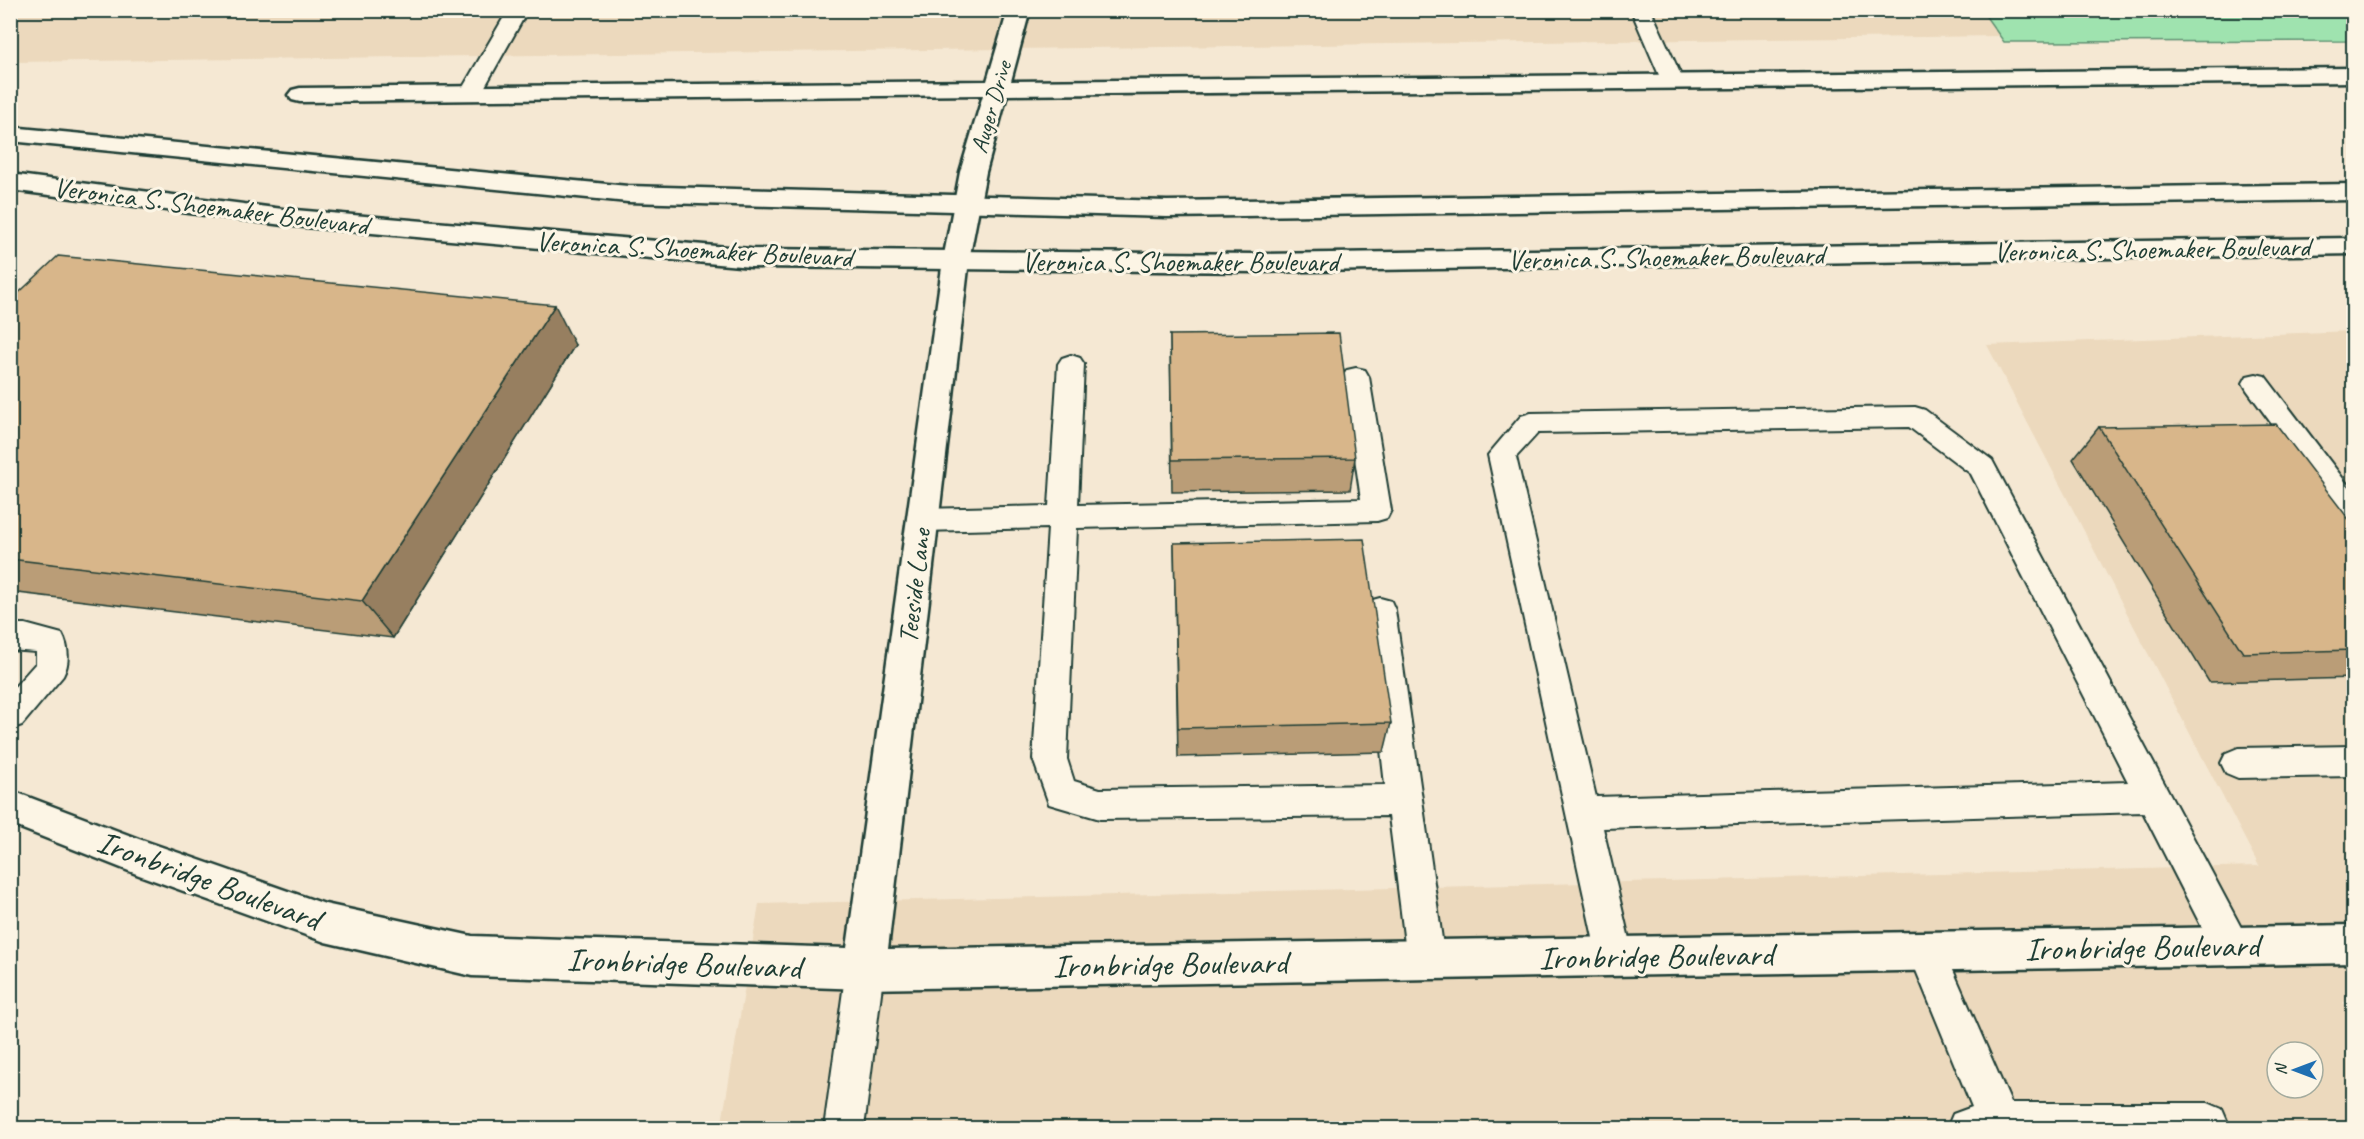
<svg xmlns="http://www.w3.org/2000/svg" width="2364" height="1139" font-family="Caveat,sans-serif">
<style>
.built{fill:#ecd9bd;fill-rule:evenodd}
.green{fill:#9fe3af;stroke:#5f9072;stroke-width:1.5}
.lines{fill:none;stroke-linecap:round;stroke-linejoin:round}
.lane-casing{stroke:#1f3d34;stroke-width:4}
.street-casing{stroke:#1f3d34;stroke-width:5}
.secondary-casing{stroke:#1f3d34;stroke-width:5}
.lane{fill:#fcf5e5;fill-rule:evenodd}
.street{fill:#fcf5e5;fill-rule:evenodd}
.secondary{fill:#fcf5e5;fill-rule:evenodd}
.wall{fill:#ba9d77;stroke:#1f3d34;stroke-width:1.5}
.shaded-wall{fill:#977f61;stroke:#1f3d34;stroke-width:1.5}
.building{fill:#d8b68a;stroke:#1f3d34;stroke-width:1.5}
.labels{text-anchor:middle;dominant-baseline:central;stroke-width:6;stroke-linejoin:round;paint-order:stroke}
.far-street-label{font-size:24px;fill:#1f3d34;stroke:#fcf5e5}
.street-label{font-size:28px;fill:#1f3d34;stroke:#fcf5e5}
.near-street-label{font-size:33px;fill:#1f3d34;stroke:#fcf5e5}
</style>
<rect width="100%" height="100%" fill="#f5e8d3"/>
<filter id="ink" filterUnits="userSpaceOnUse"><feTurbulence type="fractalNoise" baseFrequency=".0167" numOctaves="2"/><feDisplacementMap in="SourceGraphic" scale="12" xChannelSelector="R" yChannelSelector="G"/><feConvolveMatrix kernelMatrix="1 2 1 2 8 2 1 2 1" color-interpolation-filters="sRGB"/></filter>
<g filter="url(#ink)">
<path class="built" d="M1982 10 2000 36 11 62 10 11Z
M2353 331 2354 1002H2343L2353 1021V1128H721L759 904 2259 866 1987 345ZM2277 1052H2313V1088H2277Z"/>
<path class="green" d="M1982 11H2353V41L2004 42Z"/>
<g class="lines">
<g class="lane-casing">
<path id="lane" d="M508 10H528L478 99 470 100 462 99 459 94Z
M1631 10H1651L1684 82 1681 87 1673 88 1665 87 1662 82Z
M1071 355 1080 358 1084 364 1078 505 1361 499 1343 377 1347 370 1356 368 1365 370 1369 377 1391 510 1387 518 1377 521 1077 528 1067 759 1074 781 1100 789 1385 785 1365 610 1369 601 1380 598 1391 601 1395 610 1445 960 1439 973 1426 978 1413 973 1407 960 1389 816 1100 819 1049 804 1033 759 1048 528 922 531 912 528 907 520 912 512 922 509 1049 506 1058 364 1062 358Z
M2256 374 2265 376 2354 493V526L2344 523 2247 390 2243 383 2247 376Z
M1915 407 1925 410 1992 460 2244 933 2249 946 2244 959 2231 964 2218 959 2143 812 1603 828 1633 956 1628 969 1615 974 1602 969 1597 956 1488 455 1521 416 1531 413ZM1909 427 1971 474 2128 782 1596 797 1516 457 1538 433Z
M10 624H25L62 634C69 647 70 663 63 676L22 725 10 729V692L36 663V652L10 650Z
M2354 746V776L2238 778 2226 773 2221 763 2226 753 2238 748Z
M1926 933 1939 938 2011 1103H2208L2222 1109 2228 1123 2226 1128H1947L1953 1114 1972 1107 1908 951 1913 938Z
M865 951 878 956 884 969 864 1128H824L846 969 852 956Z"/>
</g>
<g class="street-casing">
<path id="street" d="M1008 10H1030L1011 81 2354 68V82L1007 95 986 172 969 260 888 949 2354 925V963L865 989 472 976 325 942 139 875 10 824V790L139 839 325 904 472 936 847 948 943 260 960 172 983 95 300 102 292 100 288 95 292 90 300 88 987 81Z"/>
</g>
<g class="secondary-casing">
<path id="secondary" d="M10 127 628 186 1167 201 2354 184V200L1167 217 628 202 10 141Z
M10 174 283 209 751 249 1255 254 2354 238V254L1255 272 751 267 283 225 10 190Z"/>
</g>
<use href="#lane" class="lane"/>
<use href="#street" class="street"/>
<use href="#secondary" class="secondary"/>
</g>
<path class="wall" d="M10 301 575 345 393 638 10 592Z
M1170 335 1355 458 1350 490 1172 492Z
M2099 427 2354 526V678L2209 682 2073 459Z
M1174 543 1391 723 1384 752 1178 757Z"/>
<path class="shaded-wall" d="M555 305 575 345 393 638 362 601Z"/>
<path class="building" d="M58 256 555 305 362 601 10 559V301Z
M1339 333 1355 458 1172 460 1170 335Z
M2276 424 2354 526V650L2243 653 2099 427Z
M1364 539 1391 723 1178 728 1174 543Z"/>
</g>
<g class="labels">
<g class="far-street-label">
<text transform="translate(991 107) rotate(-74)">Auger Drive</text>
</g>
<g class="street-label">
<text transform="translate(211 206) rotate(7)">Veronica S. Shoemaker Boulevard</text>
<text transform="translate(694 249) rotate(3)">Veronica S. Shoemaker Boulevard</text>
<text transform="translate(2152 249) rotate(-1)">Veronica S. Shoemaker Boulevard</text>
<text transform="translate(1666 257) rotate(-1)">Veronica S. Shoemaker Boulevard</text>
<text x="1180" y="261">Veronica S. Shoemaker Boulevard</text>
<text transform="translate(914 586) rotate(-83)">Teeside Lane</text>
</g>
<g class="near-street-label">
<text transform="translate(209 880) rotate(20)">Ironbridge Boulevard</text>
<text transform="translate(2142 947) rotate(-1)">Ironbridge Boulevard</text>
<text transform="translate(1656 956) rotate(-1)">Ironbridge Boulevard</text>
<text transform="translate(684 963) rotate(2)">Ironbridge Boulevard</text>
<text transform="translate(1170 964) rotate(-1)">Ironbridge Boulevard</text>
</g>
</g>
<rect width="2364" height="1139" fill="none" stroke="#fcf5e5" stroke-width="36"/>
<rect x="18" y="18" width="2328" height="1103" fill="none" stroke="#1f3d34" stroke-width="2" filter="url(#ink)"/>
<g transform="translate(2295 1070) rotate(270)"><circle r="28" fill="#fcf5e5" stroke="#a4ab9e" stroke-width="1.5"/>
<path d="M0-4.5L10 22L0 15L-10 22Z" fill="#1f6fb2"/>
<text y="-9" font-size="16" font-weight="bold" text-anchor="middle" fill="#1f3d34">N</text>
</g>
</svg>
